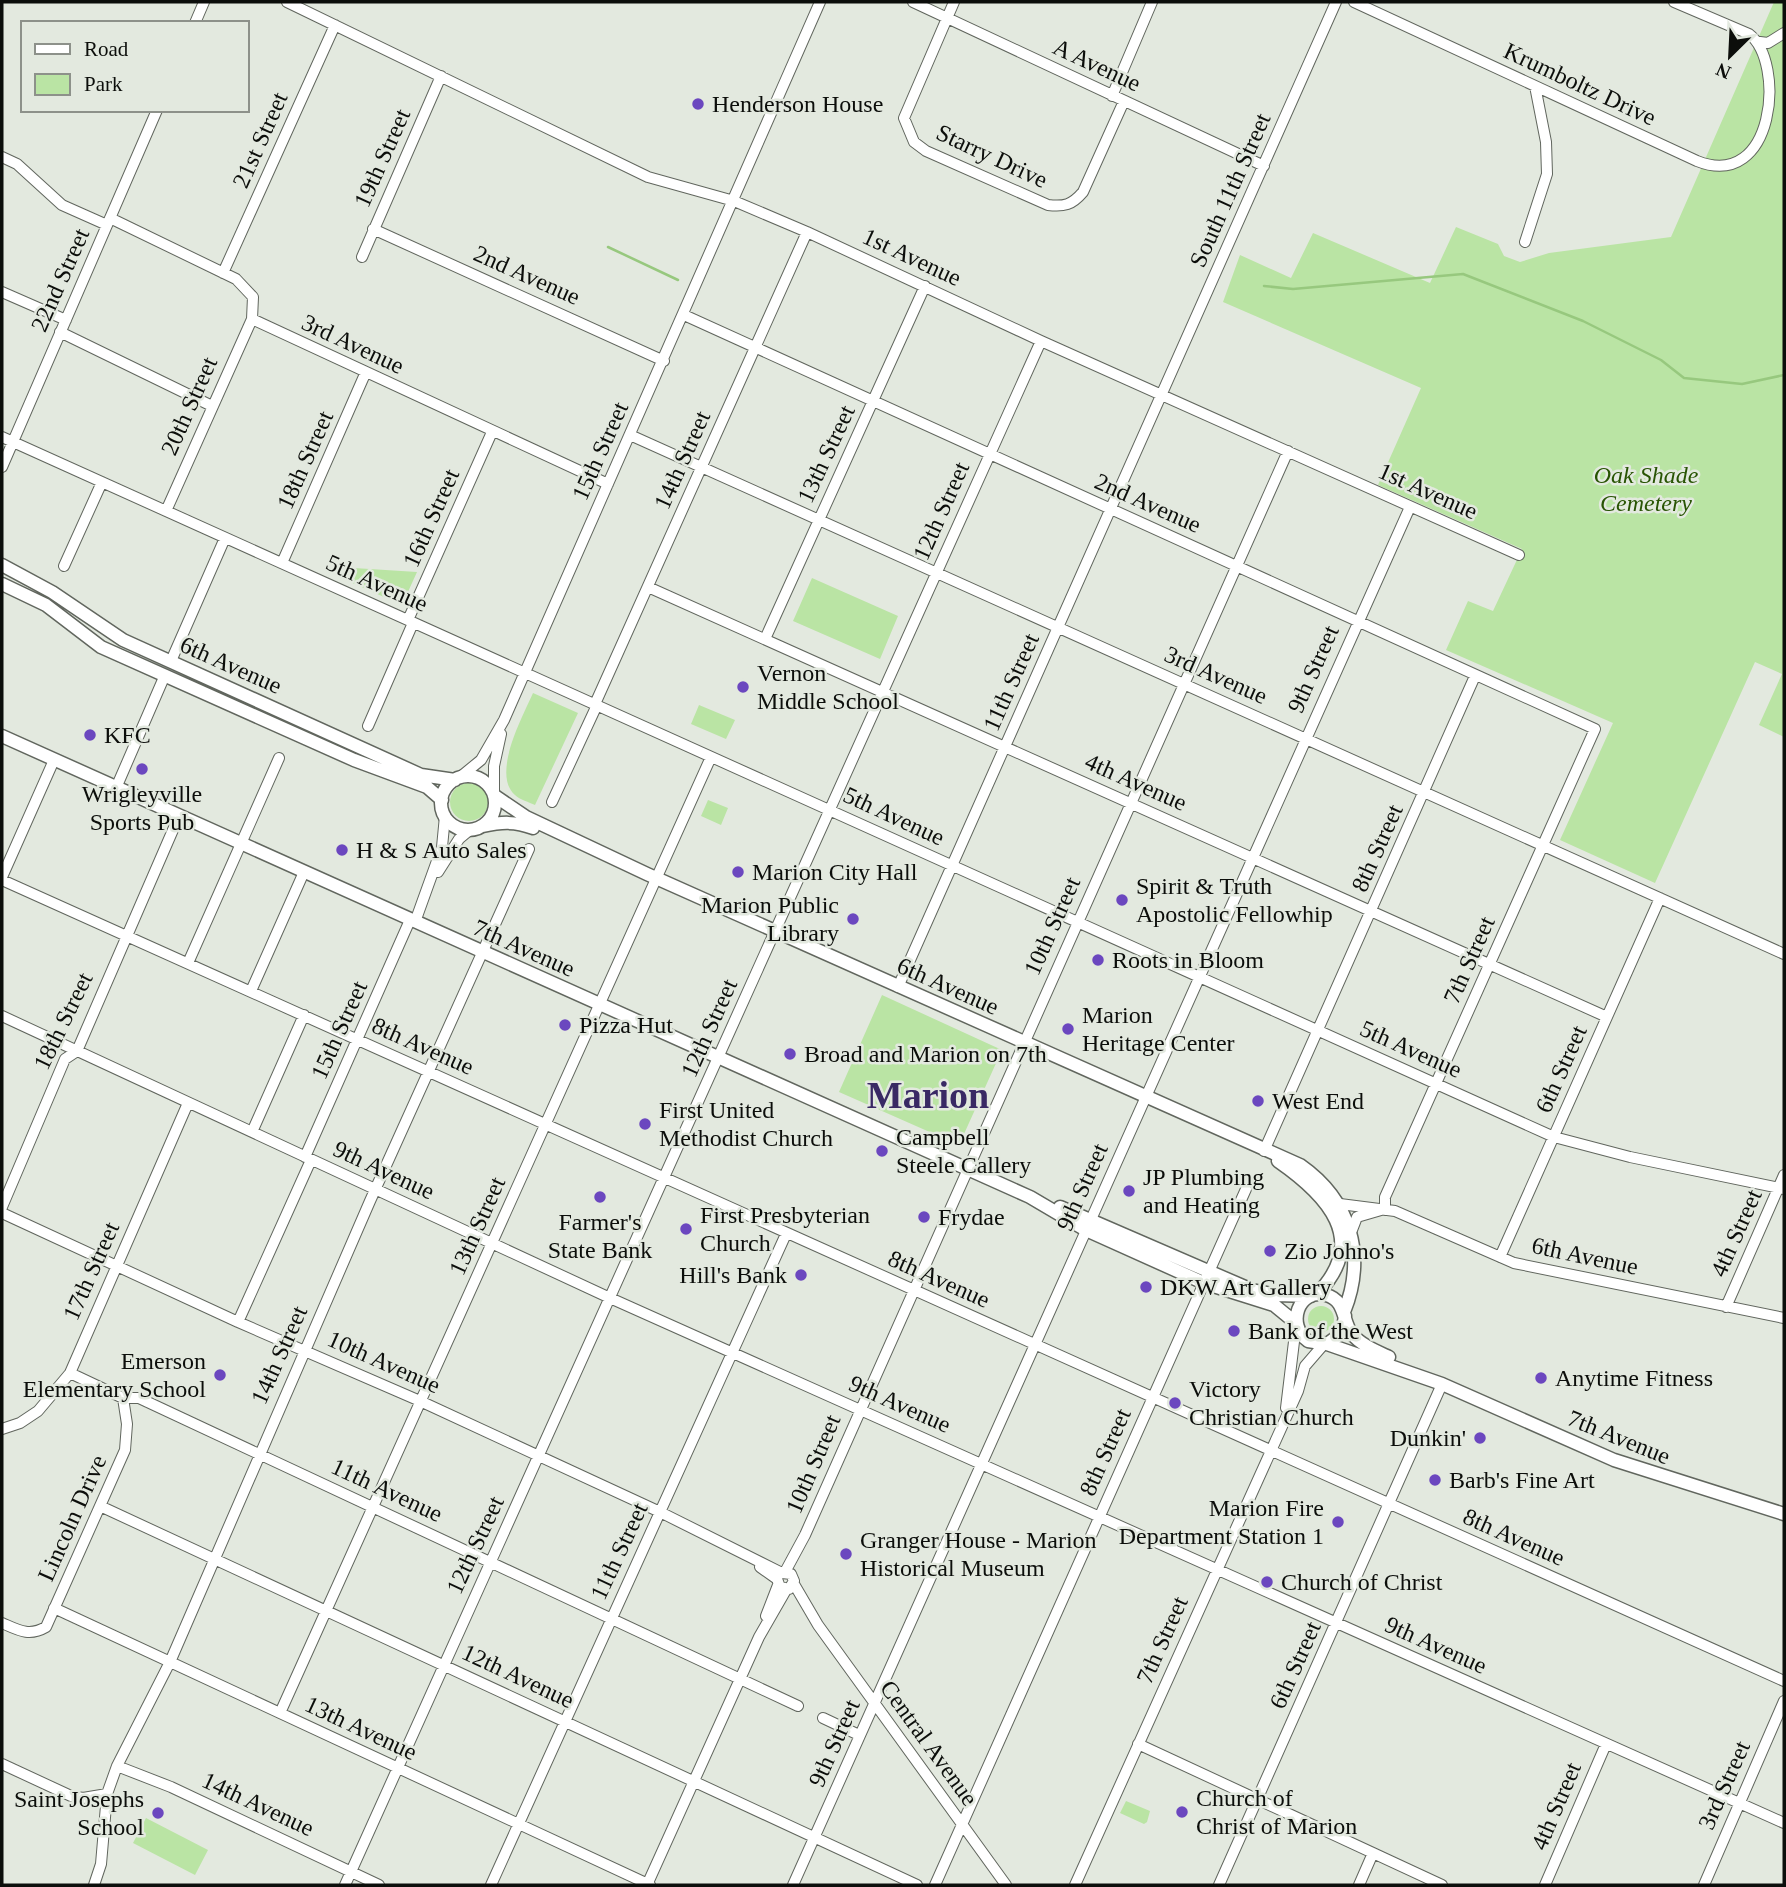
<svg xmlns="http://www.w3.org/2000/svg" width="1786" height="1887" font-family="'Times New Roman',serif">
<style>
.green{fill:#bae4a4}
.lines{fill:none;stroke-linecap:round;stroke-linejoin:round}
.stream{stroke:#97c87e;stroke-width:2.5}
.minor-casing{stroke:#61665e;stroke-width:12}
.major-casing{stroke:#61665e;stroke-width:15}
.minor{stroke:#fff;stroke-width:10}
.major{stroke:#fff;stroke-width:12}
.poi-dot{fill:#6b47bf;stroke:#e3e9df;stroke-width:2.5}
.labels{text-anchor:middle;dominant-baseline:central;stroke-width:5;stroke-linejoin:round;paint-order:stroke}
.street-label{font-size:24px;fill:#0c0e0b;stroke:#e3e9df}
.poi-label{font-size:24px;fill:#0c0e0b;stroke:#e3e9df;text-anchor:start}
.park-label{font-size:24px;font-style:italic;fill:#285403;stroke:#e3e9df}
.town-label{font-size:38px;font-weight:bold;fill:#392964;stroke:#e3e9df}
</style>
<rect width="100%" height="100%" fill="#e3e9df"/>
<path class="green" d="M1774 2H1784V737L1759 725 1782 674 1755 662 1655 883 1560 840 1613 723 1446 650 1468 601 1493 611 1522 549 1378 485 1421 388 1223 302 1240 255 1291 278 1313 233 1430 283 1456 227 1498 244 1504 256 1520 262 1549 253 1671 237Z
M354 568 417 572 402 605 348 581Z
M812 578 898 616 880 659 793 621Z
M533 693 578 713 535 805C529 802 520 800 515 795 491 774 523 716 533 693Z
M699 705 735 720 726 739 691 724Z
M450 802a19 19 0 1 1 38 0a19 19 0 1 1-38 0Z
M708 800 728 808 721 825 701 816Z
M882 995 1002 1050 959 1145 839 1092Z
M1308 1319a13 13 0 1 1 26 0a13 13 0 1 1-26 0Z
M1126 1801 1150 1811 1147 1822 1144 1824 1120 1813Z
M146 1818 208 1850 195 1875 133 1843Z"/>
<g class="lines">
<path class="stream" d="M608 247 678 280
M1264 286 1293 289 1463 274 1583 321 1661 360 1684 378 1742 384 1784 375"/>
<g class="minor-casing">
<path id="minor" d="M287 2 648 177 734 201 807 232 1041 341 1519 555
M913 2 1264 166
M954 2 904 118 914 142 926 151 1048 205C1064 207 1072 205 1083 192L1124 101
M1354 2 1697 161C1775 192 1786 62 1749 34L1674 2
M195 23 204 2
M1760 42 1768 43 1784 33
M1112 96 1152 2
M2 157 17 164 62 205 107 225
M110 218 236 279 253 297 252 319 608 484
M373 229 664 361
M1525 242 1547 174 1546 142 1535 86
M362 257 441 76
M223 273 335 25
M2 292 66 320
M684 315 1595 729 1385 1197V1210
M60 332 212 406
M630 435 1784 954
M2 437 1554 1137 1630 1157 1784 1189
M2 467 157 110
M166 511 252 319
M282 563 365 374
M64 566 102 482
M648 587 1607 1017
M408 620 492 432
M765 639 925 286
M171 661 225 538
M595 704 807 232
M368 726 413 623
M459 778 481 760 504 720 820 2
M116 788 165 675
M494 793V766L501 734
M552 802 597 705
M438 872 459 839 471 829
M2 877 54 760
M2 880 1784 1681
M415 922 442 847 445 816
M188 963 279 758
M898 987 1336 2
M251 991 304 872
M2 1016 610 1298 1784 1823
M252 1132 304 1015
M1264 1151 1475 676
M305 1157 410 920
M1340 1204 1395 1211 1514 1263 1784 1318
M2 1207 65 1059 77 1051 179 816
M2 1213 238 1322 420 1401 660 1512 782 1573 791 1574 794 1581 789 1589
M1352 1230 1357 1217 1381 1210
M1500 1257 1660 898
M1726 1307 1784 1175
M238 1322 311 1160
M70 1373 123 1398H139L798 1706
M1286 1408 1296 1325
M2 1429 20 1423 38 1411 70 1373 188 1103
M100 1506 917 1885
M760 1567 777 1579 780 1587 789 1589
M785 1572 805 1535 1288 451
M794 1584 818 1625 1006 1885
M54 1608 650 1885
M766 1616 778 1585
M2 1623C18 1630 29 1637 46 1627L125 1450 127 1424 123 1398
M280 1713 711 757
M823 1718 859 1735
M1138 1744 1442 1885
M2 1764 71 1796 83 1798 107 1794
M117 1766 171 1787 379 1885
M94 1885 101 1864 107 1794 117 1766 170 1662 370 1201 529 849
M345 1885 1041 341
M491 1885 786 1234
M647 1885 759 1637 786 1590
M793 1885 1410 507
M935 1885 1246 1189
M1075 1885 1298 1391 1305 1366 1324 1344
M1219 1885 1442 1384
M1359 1885 1373 1853
M1545 1885 1606 1744
M1704 1885 1784 1701"/>
</g>
<g class="major-casing">
<path id="major" d="M2 565 52 592 123 640 421 775 455 780
M2 584 46 605 101 647 354 760 427 787 442 800
M2 736 1030 1197 1086 1230 1204 1283 1274 1305 1296 1323
M441 803a27 27 0 1 1 54 0a27 27 0 1 1-54 0Z
M495 796 526 817 647 874 1300 1165C1350 1200 1367 1255 1344 1312
M483 826C501 822 515 821 533 828
M1278 1161C1327 1195 1370 1240 1317 1294
M1060 1207 1252 1290 1276 1295 1311 1296
M1345 1316 1342 1333 1327 1344 1308 1341C1286 1325 1298 1288 1326 1295 1346 1300 1342 1321 1352 1334 1361 1345 1376 1351 1389 1357
M1327 1344 1442 1384 1614 1460 1784 1514"/>
</g>
<use href="#minor" class="minor"/>
<use href="#major" class="major"/>
</g>
<g class="poi-dot">
<circle cx="698" cy="104" r="7"/>
<circle cx="743" cy="687" r="7"/>
<circle cx="90" cy="735" r="7"/>
<circle cx="142" cy="769" r="7"/>
<circle cx="342" cy="850" r="7"/>
<circle cx="738" cy="872" r="7"/>
<circle cx="1122" cy="900" r="7"/>
<circle cx="853" cy="919" r="7"/>
<circle cx="1098" cy="960" r="7"/>
<circle cx="565" cy="1025" r="7"/>
<circle cx="1068" cy="1029" r="7"/>
<circle cx="790" cy="1054" r="7"/>
<circle cx="1258" cy="1101" r="7"/>
<circle cx="645" cy="1124" r="7"/>
<circle cx="882" cy="1151" r="7"/>
<circle cx="1129" cy="1191" r="7"/>
<circle cx="600" cy="1197" r="7"/>
<circle cx="924" cy="1217" r="7"/>
<circle cx="686" cy="1229" r="7"/>
<circle cx="1270" cy="1251" r="7"/>
<circle cx="801" cy="1275" r="7"/>
<circle cx="1146" cy="1287" r="7"/>
<circle cx="1234" cy="1331" r="7"/>
<circle cx="220" cy="1375" r="7"/>
<circle cx="1541" cy="1378" r="7"/>
<circle cx="1175" cy="1403" r="7"/>
<circle cx="1480" cy="1438" r="7"/>
<circle cx="1435" cy="1480" r="7"/>
<circle cx="1338" cy="1522" r="7"/>
<circle cx="846" cy="1554" r="7"/>
<circle cx="1267" cy="1582" r="7"/>
<circle cx="1182" cy="1812" r="7"/>
<circle cx="158" cy="1813" r="7"/>
</g>
<g class="labels">
<g class="street-label">
<text transform="translate(1097 65) rotate(25)">A Avenue</text>
<text transform="translate(1580 84) rotate(25)">Krumboltz Drive</text>
<text transform="translate(260 140) rotate(-66)">21st Street</text>
<text transform="translate(992 156) rotate(25)">Starry Drive</text>
<text transform="translate(382 158) rotate(-66)">19th Street</text>
<text transform="translate(1230 190) rotate(-66)">South 11th Street</text>
<text transform="translate(912 257) rotate(25)">1st Avenue</text>
<text transform="translate(527 275) rotate(24)">2nd Avenue</text>
<text transform="translate(60 280) rotate(-66)">22nd Street</text>
<text transform="translate(353 344) rotate(25)">3rd Avenue</text>
<text transform="translate(189 406) rotate(-66)">20th Street</text>
<text transform="translate(600 451) rotate(-66)">15th Street</text>
<text transform="translate(826 454) rotate(-65)">13th Street</text>
<text transform="translate(305 460) rotate(-66)">18th Street</text>
<text transform="translate(682 460) rotate(-66)">14th Street</text>
<text transform="translate(1428 491) rotate(24)">1st Avenue</text>
<text transform="translate(1148 503) rotate(24)">2nd Avenue</text>
<text transform="translate(941 511) rotate(-66)">12th Street</text>
<text transform="translate(431 518) rotate(-66)">16th Street</text>
<text transform="translate(377 583) rotate(24)">5th Avenue</text>
<text transform="translate(231 665) rotate(24)">6th Avenue</text>
<text transform="translate(1313 669) rotate(-66)">9th Street</text>
<text transform="translate(1216 675) rotate(24)">3rd Avenue</text>
<text transform="translate(1011 682) rotate(-66)">11th Street</text>
<text transform="translate(1136 782) rotate(24)">4th Avenue</text>
<text transform="translate(894 816) rotate(25)">5th Avenue</text>
<text transform="translate(1377 848) rotate(-66)">8th Street</text>
<text transform="translate(1052 926) rotate(-66)">10th Street</text>
<text transform="translate(524 948) rotate(24)">7th Avenue</text>
<text transform="translate(1469 960) rotate(-66)">7th Street</text>
<text transform="translate(948 986) rotate(24)">6th Avenue</text>
<text transform="translate(63 1021) rotate(-64)">18th Street</text>
<text transform="translate(709 1028) rotate(-66)">12th Street</text>
<text transform="translate(339 1030) rotate(-66)">15th Street</text>
<text transform="translate(423 1046) rotate(24)">8th Avenue</text>
<text transform="translate(1411 1049) rotate(24)">5th Avenue</text>
<text transform="translate(1561 1069) rotate(-66)">6th Street</text>
<text transform="translate(384 1170) rotate(25)">9th Avenue</text>
<text transform="translate(1082 1187) rotate(-66)">9th Street</text>
<text transform="translate(477 1226) rotate(-66)">13th Street</text>
<text transform="translate(1736 1233) rotate(-66)">4th Street</text>
<text transform="translate(1585 1256) rotate(12)">6th Avenue</text>
<text transform="translate(91 1271) rotate(-66)">17th Street</text>
<text transform="translate(939 1279) rotate(24)">8th Avenue</text>
<text transform="translate(279 1355) rotate(-66)">14th Street</text>
<text transform="translate(384 1362) rotate(24)">10th Avenue</text>
<text transform="translate(900 1404) rotate(24)">9th Avenue</text>
<text transform="translate(1619 1437) rotate(22)">7th Avenue</text>
<text transform="translate(1105 1452) rotate(-66)">8th Street</text>
<text transform="translate(813 1464) rotate(-67)">10th Street</text>
<text transform="translate(387 1490) rotate(25)">11th Avenue</text>
<text transform="translate(72 1518) rotate(-66)">Lincoln Drive</text>
<text transform="translate(1514 1537) rotate(24)">8th Avenue</text>
<text transform="translate(475 1545) rotate(-65)">12th Street</text>
<text transform="translate(619 1551) rotate(-65)">11th Street</text>
<text transform="translate(1162 1640) rotate(-66)">7th Street</text>
<text transform="translate(1436 1645) rotate(24)">9th Avenue</text>
<text transform="translate(1295 1665) rotate(-66)">6th Street</text>
<text transform="translate(518 1676) rotate(25)">12th Avenue</text>
<text transform="translate(361 1728) rotate(25)">13th Avenue</text>
<text transform="translate(834 1743) rotate(-66)">9th Street</text>
<text transform="translate(929 1743) rotate(54)">Central Avenue</text>
<text transform="translate(1724 1785) rotate(-66)">3rd Street</text>
<text transform="translate(258 1804) rotate(25)">14th Avenue</text>
<text transform="translate(1556 1806) rotate(-67)">4th Street</text>
</g>
<g class="poi-label">
<text x="712" y="104">Henderson House</text>
<text x="757" y="673">Vernon<tspan x="757" dy="28">Middle School</tspan></text>
<text x="104" y="735">KFC</text>
<text x="142" y="794" text-anchor="middle">Wrigleyville<tspan x="142" dy="28">Sports Pub</tspan></text>
<text x="356" y="850">H &amp; S Auto Sales</text>
<text x="752" y="872">Marion City Hall</text>
<text x="1136" y="886">Spirit &amp; Truth<tspan x="1136" dy="28">Apostolic Fellowhip</tspan></text>
<text x="839" y="905" text-anchor="end">Marion Public<tspan x="839" dy="28">Library</tspan></text>
<text x="1112" y="960">Roots in Bloom</text>
<text x="1082" y="1015">Marion<tspan x="1082" dy="28">Heritage Center</tspan></text>
<text x="579" y="1025">Pizza Hut</text>
<text x="804" y="1054">Broad and Marion on 7th</text>
<text x="1272" y="1101">West End</text>
<text x="659" y="1110">First United<tspan x="659" dy="28">Methodist Church</tspan></text>
<text x="896" y="1137">Campbell<tspan x="896" dy="28">Steele Callery</tspan></text>
<text x="1143" y="1177">JP Plumbing<tspan x="1143" dy="28">and Heating</tspan></text>
<text x="700" y="1215">First Presbyterian<tspan x="700" dy="28">Church</tspan></text>
<text x="938" y="1217">Frydae</text>
<text x="600" y="1222" text-anchor="middle">Farmer's<tspan x="600" dy="28">State Bank</tspan></text>
<text x="1284" y="1251">Zio Johno's</text>
<text x="787" y="1275" text-anchor="end">Hill's Bank</text>
<text x="1160" y="1287">DKW Art Gallery</text>
<text x="1248" y="1331">Bank of the West</text>
<text x="206" y="1361" text-anchor="end">Emerson<tspan x="206" dy="28">Elementary School</tspan></text>
<text x="1555" y="1378">Anytime Fitness</text>
<text x="1189" y="1389">Victory<tspan x="1189" dy="28">Christian Church</tspan></text>
<text x="1466" y="1438" text-anchor="end">Dunkin'</text>
<text x="1449" y="1480">Barb's Fine Art</text>
<text x="1324" y="1508" text-anchor="end">Marion Fire<tspan x="1324" dy="28">Department Station 1</tspan></text>
<text x="860" y="1540">Granger House - Marion<tspan x="860" dy="28">Historical Museum</tspan></text>
<text x="1281" y="1582">Church of Christ</text>
<text x="1196" y="1798">Church of<tspan x="1196" dy="28">Christ of Marion</tspan></text>
<text x="144" y="1799" text-anchor="end">Saint Josephs<tspan x="144" dy="28">School</tspan></text>
</g>
<g class="park-label">
<text x="1646" y="475">Oak Shade<tspan x="1646" dy="28">Cemetery</tspan></text>
</g>
<g class="town-label">
<text x="928" y="1095">Marion</text>
</g>
</g>
<rect width="1786" height="1887" fill="none" stroke="#0c0e0b" stroke-width="7"/>
<rect x="21" y="21" width="228" height="91" fill="#e3e9df" stroke="#8d918a" stroke-width="2"/>
<rect x="35" y="44" width="35" height="10" fill="#ffffff" stroke="#8d918a" stroke-width="2"/>
<text x="84" y="56" font-size="21" fill="#0c0e0b">Road</text>
<rect x="35" y="74" width="35" height="21" fill="#bae4a4" stroke="#8d918a" stroke-width="2"/>
<text x="84" y="91" font-size="21" fill="#0c0e0b">Park</text>
<g transform="translate(1730 56) rotate(204)" stroke="#e3e9df" stroke-width="5" paint-order="stroke">
<path d="M0-5L12 26L0 18L-12 26Z" fill="#0c0e0b"/>
<text y="-10" font-size="19" font-weight="bold" text-anchor="middle" fill="#0c0e0b">N</text>
</g>
</svg>
